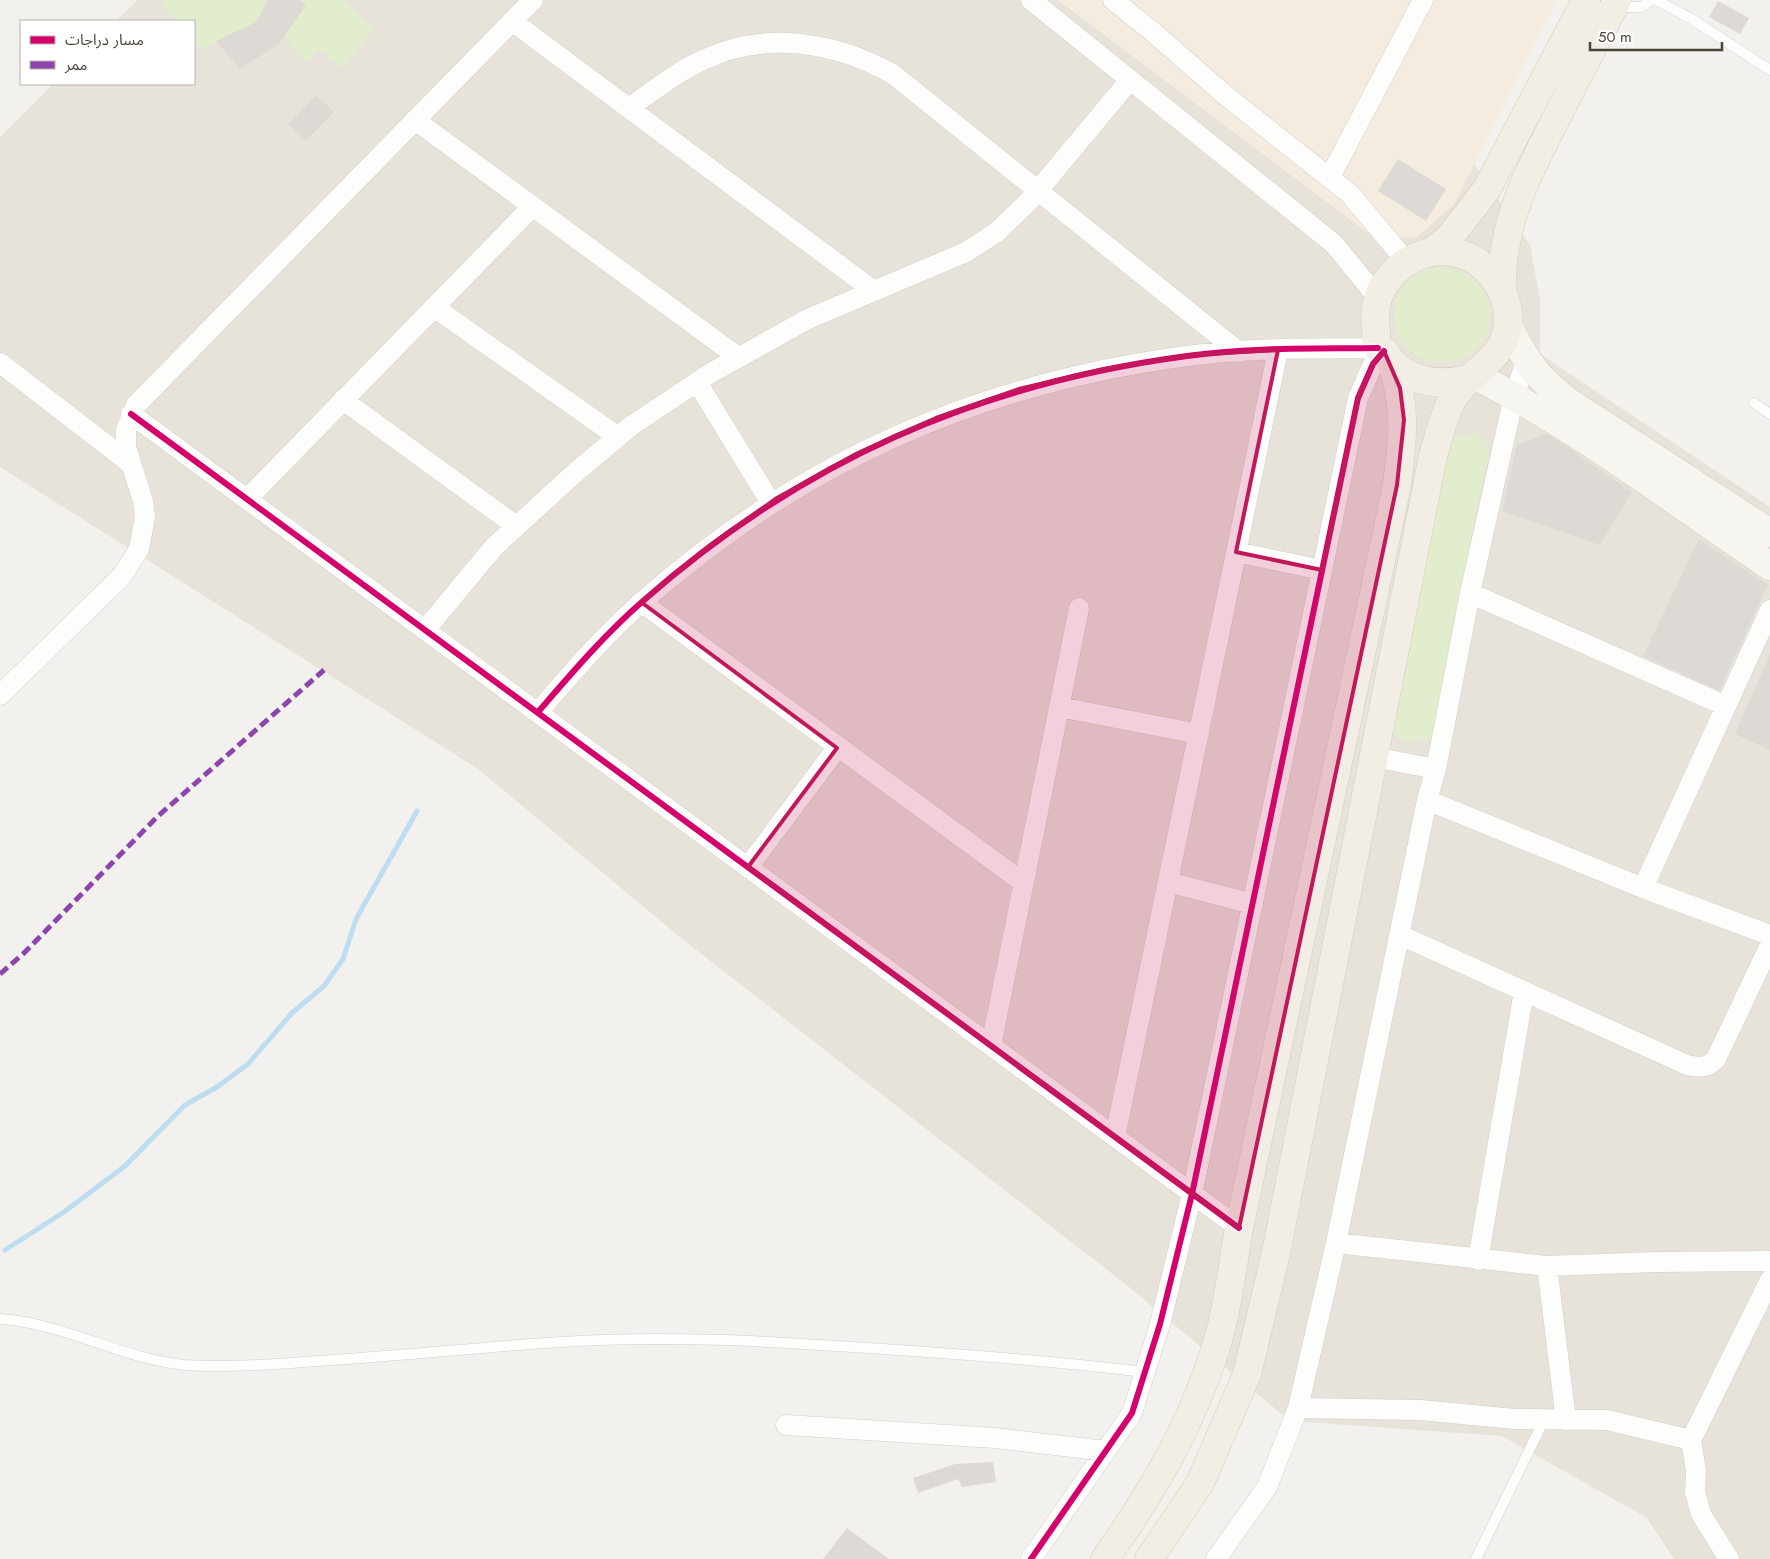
<svg xmlns="http://www.w3.org/2000/svg" width="1770" height="1559" font-family="Jost,'Noto Sans Arabic',sans-serif">
<style>
.residential{fill:#e7e3da}
.commercial{fill:#f5ece0}
.green{fill:#e1edcd}
.lines{fill:none;stroke-linecap:round;stroke-linejoin:round}
.stream{stroke:#bdddf1;stroke-width:5}
.building{fill:#dddad5}
.service-casing{stroke:#d1cfca;stroke-width:11}
.minor-casing{stroke:#d1cfca;stroke-width:21}
.secondary-casing{stroke:#d2cec4;stroke-width:29}
.primary-casing{stroke:#d6cdba;stroke-width:29}
.service{stroke:#fdfdfc;stroke-width:10}
.minor{stroke:#fdfdfc;stroke-width:20}
.secondary{stroke:#f7f5f0;stroke-width:28}
.primary{stroke:#f2eee5;stroke-width:28}
.quiet{stroke:#8e44ad;stroke-width:5;stroke-dasharray:10 5;stroke-linecap:butt}
.cycleway-casing{stroke:#fff;stroke-width:9}
.cycleway{stroke:#d6006c;stroke-width:6}
.marked{fill:#c2185b;fill-opacity:0.2;stroke:#c2185b;stroke-width:4;stroke-linejoin:round}
</style>
<rect width="100%" height="100%" fill="#f3f1ed"/>
<path class="residential" d="M138 0H1318L1401 59 1530 245 1540 300V354L1770 507V1559H1674L1647 1518 1502 1436 1290 1421 1129 1287 681 938 478 769 0 467V137L53 84H194V21H116Z"/>
<path class="commercial" d="M1058 0H1557L1455 203 1416 238 1372 236Z"/>
<path class="green" d="M165 0H268L256 22 216 41 203 50 194 40V21H177L161 4Z
M300 0H343L374 30 342 68 321 49 306 62 284 37 305 6Z
M1394 315a48 48 0 1 1 96 0a48 48 0 1 1-96 0Z
M1479 433 1489 448 1432 737 1408 743 1392 733 1444 463 1455 436Z"/>
<g class="lines">
<path class="stream" d="M5 1250 64 1212 125 1166 185 1105 217 1087 248 1064 292 1013 324 986 343 959 356 919 417 811"/>
</g>
<path class="building" d="M268 0H300L306 5 279 44 240 69 216 41 256 22Z
M1718 1 1749 18 1740 34 1709 17Z
M316 95 334 112 306 141 288 124Z
M1398 159 1446 189 1426 221 1378 191Z
M1548 434 1632 492 1600 545 1502 511 1517 444Z
M1699 539 1768 585 1719 691 1643 656Z
M1770 654V750L1735 734Z
M993 1462 996 1482 962 1487 958 1479 918 1493 913 1478 955 1464Z
M847 1528 889 1559H823Z"/>
<g class="lines">
<g class="service-casing">
<path id="service" d="M1656 0 1690 18 1770 70
M1617 7H1642L1651 0
M1754 403 1770 414
M0 1319C64 1323 122 1359 185 1365 230 1368 274 1364 318 1361 399 1356 480 1347 561 1342 663 1335 766 1341 868 1348 961 1354 1053 1361 1145 1372
M1476 1559 1544 1420"/>
</g>
<g class="minor-casing">
<path id="minor" d="M1031 0 1334 244 1378 298
M1113 0 1153 32 1225 95 1350 194 1406 261
M512 21 874 291
M629 108C653 91 676 72 703 60 765 30 837 42 894 75L1239 352
M415 120 738 357
M1330 177 1423 0
M434 307 618 437
M0 363 130 463
M697 382 771 503
M343 400 516 526
M131 414 1239 1228
M247 499 533 206
M1236 552 1322 570
M1470 593 1726 706
M641 602 1024 883
M425 630 494 547 577 471 631 426 709 374 808 319 966 252 997 232 1030 200 1130 80
M0 695 122 576 139 549 145 517 143 501 126 447V430L136 405 533 0
M1059 707 1199 734
M538 712C571 674 604 635 643 601 802 461 977 384 1187 356 1250 347 1315 349 1378 348
M1373 757 1436 769
M1427 800 1643 888 1770 935
M748 867 837 748
M1168 882 1253 904
M1643 888 1770 610
M1400 935 1687 1065C1700 1068 1707 1068 1716 1059L1770 945
M991 1046 1079 608
M1115 1137 1278 350
M1336 1243 1547 1266 1655 1262 1770 1261
M1478 1260 1524 991
M1547 1266 1566 1420
M1298 1408 1420 1410 1515 1419 1607 1420 1691 1440
M786 1425 995 1438 1106 1451
M1031 1559 1132 1413 1160 1324 1192 1194 1358 398 1373 364 1384 351
M1216 1559 1267 1487 1298 1408 1336 1243 1427 800 1436 769 1470 593 1514 396 1526 362
M1729 1559 1701 1514 1695 1492 1696 1471 1691 1440 1770 1280"/>
</g>
<g class="secondary-casing">
<path id="secondary" d="M1508 325C1526 362 1537 378 1570 403L1770 533
M1474 375C1578 428 1673 501 1770 566"/>
</g>
<g class="primary-casing">
<path id="primary" d="M1431 252 1449 238 1487 189 1586 0
M1502 289C1500 224 1530 169 1559 113 1578 75 1598 38 1617 0
M1105 1559C1154 1490 1197 1416 1220 1333 1229 1299 1233 1263 1239 1228L1397 485C1403 437 1407 408 1391 361
M1149 1559 1200 1483 1247 1374 1276 1253 1433 456C1439 436 1444 413 1455 395 1472 370 1504 360 1508 325 1510 300 1498 278 1479 263 1463 251 1440 248 1421 255 1390 267 1371 294 1376 328 1376 333 1376 343 1378 347 1379 349 1383 350 1384 351 1387 354 1388 358 1391 361 1412 383 1439 386 1467 379"/>
</g>
<use href="#service" class="service"/>
<use href="#minor" class="minor"/>
<use href="#secondary" class="secondary"/>
<use href="#primary" class="primary"/>
<path class="quiet" d="M0 974 24 953 157 817 324 670"/>
<g class="cycleway-casing">
<path id="cycleway" d="M131 414 1239 1228
M538 712C571 674 604 635 643 601 802 461 977 384 1187 356 1250 347 1315 349 1378 348
M1031 1559 1132 1413 1160 1324 1192 1194 1358 398 1373 364 1384 351"/>
</g>
<use href="#cycleway" class="cycleway"/>
</g>
<path class="marked" d="M1278 350 1236 552 1322 570 1358 398 1373 364 1384 351 1400 388 1404 420 1397 485 1239 1228 748 867 837 748 641 602 709 546 777 498 856 454 936 418 1019 389 1104 369 1190 355Z"/>
<rect x="20" y="20" width="175" height="65" fill="#ffffff" stroke="#b7b4af"/>
<rect x="30" y="36" width="25" height="8" fill="#d6006c" stroke="#b7b4af"/>
<text x="65" y="45" font-size="15" fill="#4a4338">مسار دراجات</text>
<rect x="30" y="61" width="25" height="8" fill="#8e44ad" stroke="#b7b4af"/>
<text x="65" y="70" font-size="15" fill="#4a4338">ممر</text>
<path d="M1590 42v8h132v-8" fill="none" stroke="#4a4338" stroke-width="2.5"/>
<text x="1598" y="42" font-size="15" fill="#4a4338" stroke="#ffffff" stroke-width="4" paint-order="stroke">50 m</text>
</svg>
